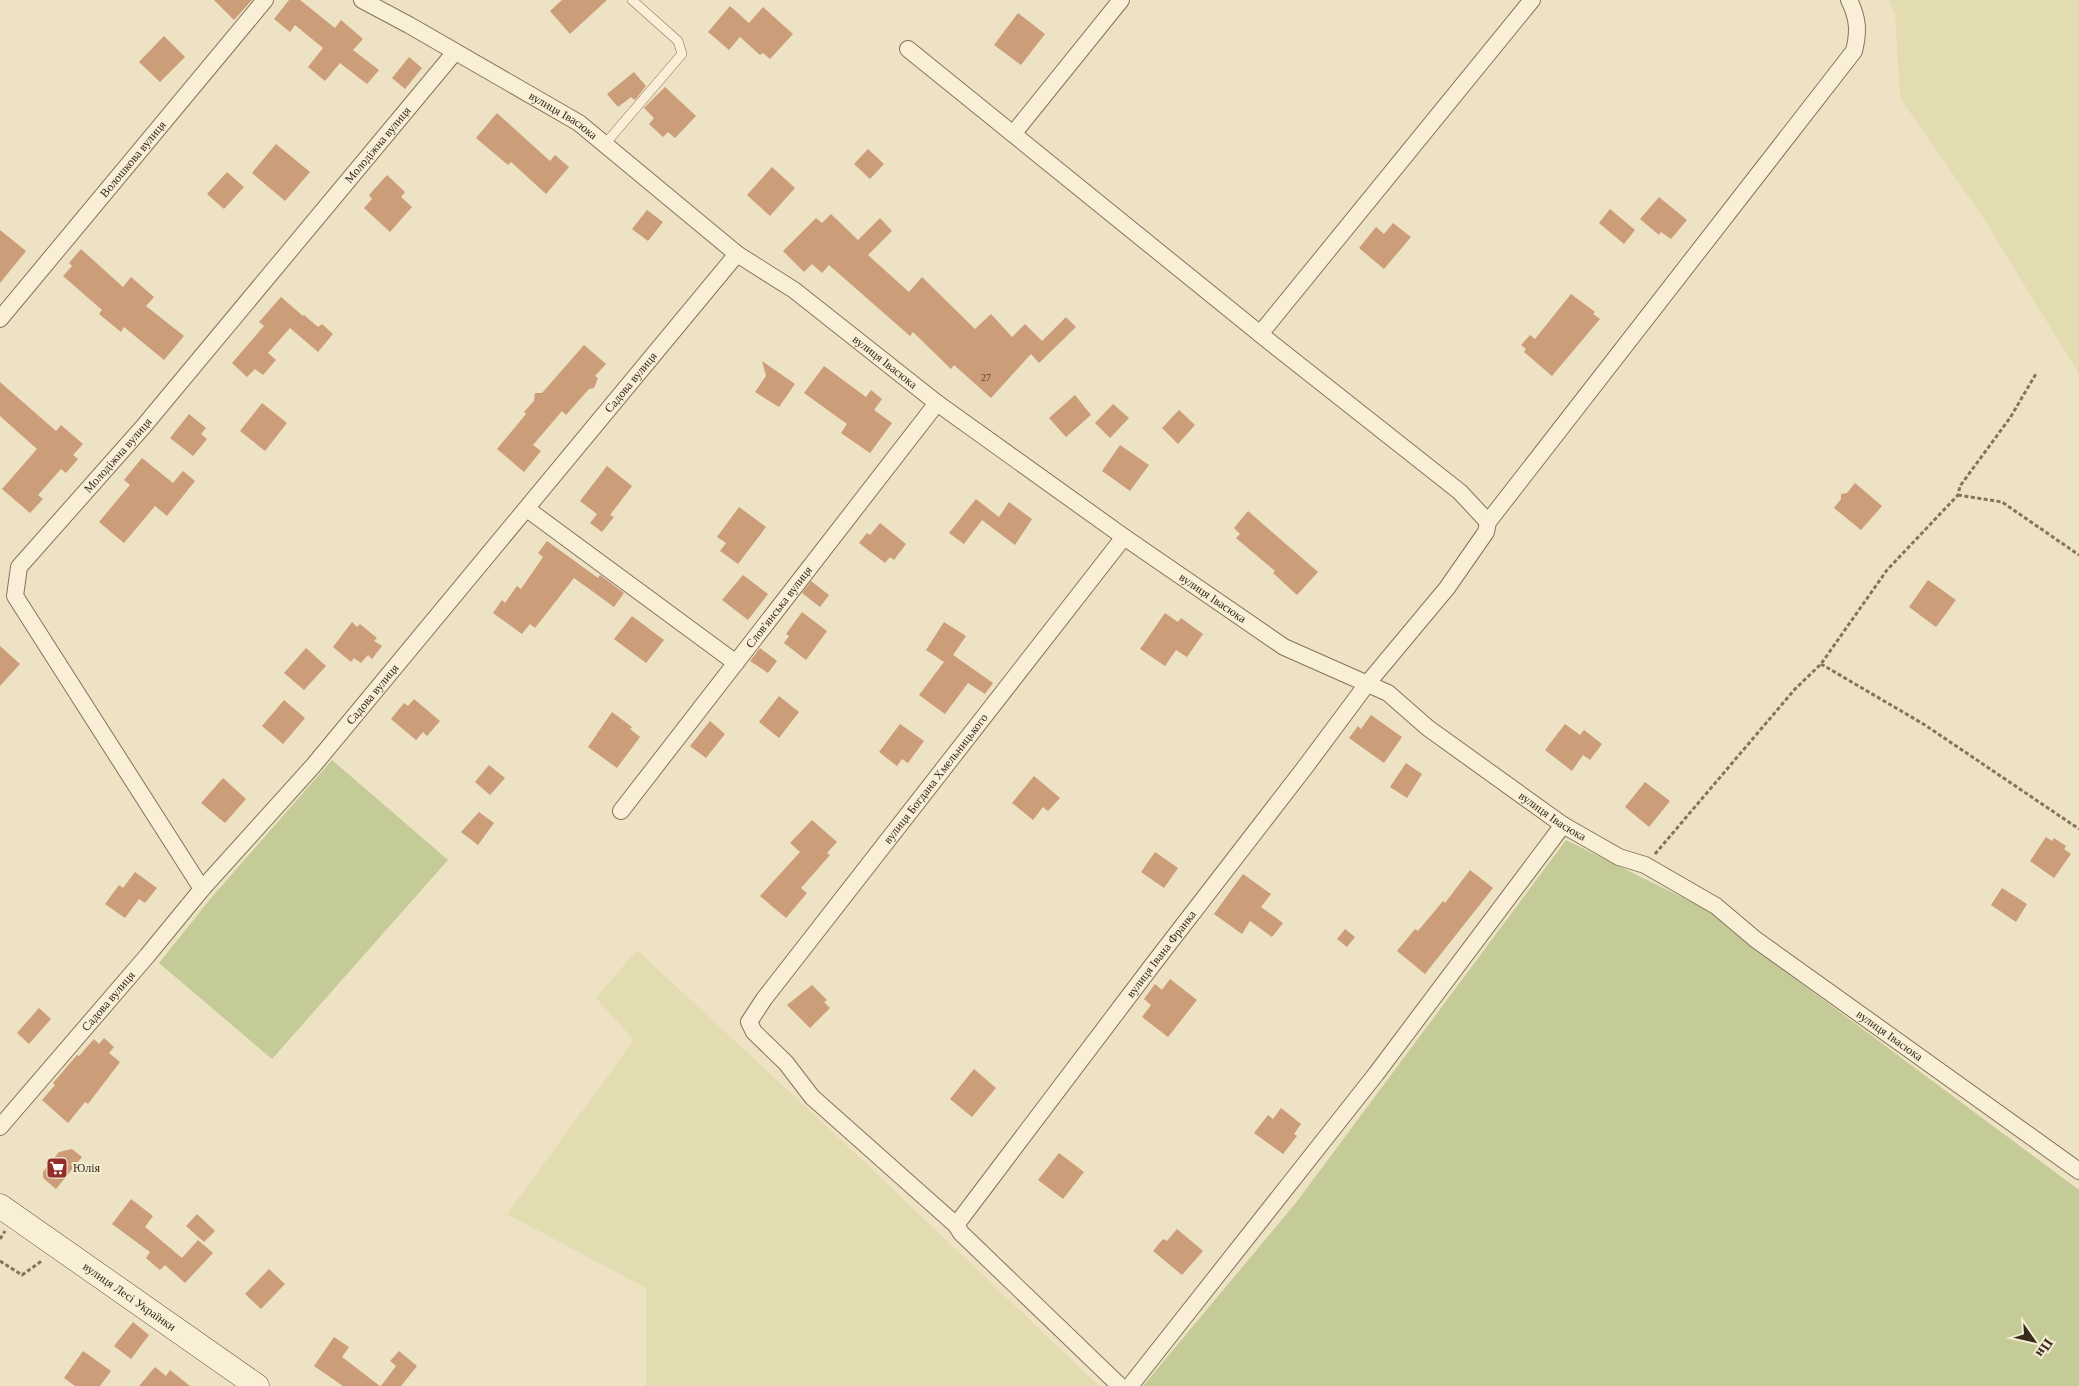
<svg xmlns="http://www.w3.org/2000/svg" width="2079" height="1386" font-family="'Times New Roman',serif">
<style>
.farmland{fill:#e3dcb0}
.green{fill:#c4cb97}
.building{fill:#cb9d79}
.lines{fill:none;stroke-linecap:round;stroke-linejoin:round}
.lane-casing{stroke:#87735a;stroke-width:10}
.street-casing{stroke:#87735a;stroke-width:18}
.secondary-casing{stroke:#69543d;stroke-width:25}
.path{stroke:#87735a;stroke-width:3;stroke-dasharray:4 2.5;stroke-linecap:butt}
.lane{stroke:#f8efd6;stroke-width:9}
.street{stroke:#f8efd6;stroke-width:16}
.secondary{stroke:#f8efd6;stroke-width:24}
.labels{text-anchor:middle;dominant-baseline:central;stroke-width:4;stroke-linejoin:round;paint-order:stroke}
.number-label{font-size:10px;fill:#5c4835}
.street-label{font-size:12px;fill:#372b1e;stroke:#f5ecd2}
.poi-label{font-size:12px;fill:#372b1e;stroke:#f5ecd2;text-anchor:start}
</style>
<rect width="100%" height="100%" fill="#ede2c3"/>
<path class="farmland" d="M1889 0H2079V374L1982 216 1900 98 1895 13Z
M637 950 838 1137 1099 1386H646V1288L507 1214 634 1040 596 998Z"/>
<path class="green" d="M332 760 448 860 272 1059 159 963 211 898Z
M1566 840 1710 911 1747 943 2079 1190V1386H1143L1295 1204Z"/>
<path class="building" d="M214 0H252L234 20Z
M289 0H300L335 28 341 20 363 39 353 50 379 70 367 84 340 63 325 81 308 67 323 48 295 25 290 32 274 19Z
M562 0H607L570 34 550 11Z
M730 6 749 23 763 7 793 34 770 59 763 53 760 55 740 37 729 50 708 32Z
M1018 13 1045 34 1021 65 994 45Z
M164 36 185 57 160 82 139 62Z
M409 57 422 68 405 89 392 78Z
M634 72 646 86 635 100 631 97 618 107 607 94Z
M665 87 696 116 675 138 668 132 663 137 649 124 654 118 644 108Z
M497 113 550 161 555 155 569 167 546 194 511 162 508 165 476 138Z
M276 144 310 172 285 201 252 173Z
M868 149 884 164 870 179 854 164Z
M772 167 795 188 770 216 747 195Z
M227 172 244 187 224 209 207 194Z
M387 175 405 192 401 197 412 207 390 232 364 208 372 199 369 195Z
M1659 197 1687 220 1671 239 1661 232 1659 235 1640 219Z
M1610 209 1635 230 1624 244 1599 223Z
M647 210 663 222 648 241 632 229Z
M831 214 858 240 880 218 892 231 868 255 909 292 922 277 975 329 991 314 1012 337 1025 324 1042 341 1066 317 1076 327 1039 363 1031 354 991 398 954 365 951 369 913 332 910 336 829 265 822 273 812 264 804 272 783 251 816 218 822 223Z
M1393 223 1411 237 1384 269 1359 248 1376 227 1384 234Z
M0 230 26 251 0 283Z
M81 249 123 287 131 277 154 297 146 306 184 336 164 360 124 327 121 332 99 314 102 310 63 276 72 266 69 263Z
M1571 294 1595 312 1593 314 1600 319 1552 376 1524 352 1526 349 1521 345 1530 335 1535 339Z
M281 297 303 316 304 315 318 327 322 324 333 334 318 352 290 328 268 353 276 360 263 375 255 369 247 377 232 363 264 326 259 322Z
M584 345 606 364 595 376 598 378 594 388 589 389 566 415 562 411 533 445 541 451 524 472 497 449 526 414 524 412 534 401 535 393H542Z
M762 361 795 384 779 407 755 392 766 376Z
M824 366 866 397 871 390 882 399 874 410 892 423 870 453 841 433 847 424 804 393Z
M0 382 56 431 61 425 83 444 73 455 78 459 66 473 61 469 38 495 43 499 30 513 2 489 37 449 0 416Z
M1075 395 1091 415 1066 437 1049 418Z
M262 403 287 423 265 451 240 431Z
M1113 404 1129 418 1110 438 1095 423Z
M1179 410 1195 425 1178 444 1162 428Z
M189 414 206 428 201 434 207 439 193 456 170 438Z
M1120 445 1149 465 1130 491 1102 471Z
M142 458 173 483 183 471 195 481 167 516 155 506 124 543 99 522 130 485 124 480Z
M607 466 632 486 610 515 614 517 602 532 590 523 597 514 580 501Z
M1855 483 1882 506 1861 530 1834 508 1841 499V494L1847 493Z
M976 499 999 517 1009 502 1032 519 1015 545 982 520 964 544 949 533Z
M739 507 766 527 738 564 720 551 726 543 717 537Z
M1248 511 1318 572 1297 595 1273 573 1275 571 1236 538 1240 534 1234 528Z
M880 523 906 544 894 560 890 557 885 563 859 543 867 533 870 535Z
M547 541 598 578 600 575 624 593 614 607 574 578 535 628 530 624 522 634 493 613 502 600 505 603 517 586 521 589 543 557 538 553Z
M743 575 768 594 748 620 722 600Z
M1928 580 1956 600 1936 627 1909 607Z
M811 581 829 595 820 607 802 593Z
M802 612 827 631 806 660 784 643 789 636 786 634Z
M1165 613 1178 622 1181 618 1203 634 1187 657 1176 650 1165 666 1140 649Z
M632 616 664 640 646 663 614 639Z
M352 622 357 627 360 624 377 638 374 641 382 646 372 659 368 655 361 663 354 658 351 662 333 647Z
M944 622 966 636 953 655 993 683 985 694 968 683 945 714 919 695 944 662 926 650Z
M0 646 20 664 0 686Z
M306 648 326 666 304 690 284 673Z
M760 648 777 661 768 673 750 661Z
M779 696 799 712 779 738 759 722Z
M414 699 440 721 427 736 423 732 416 740 391 719 404 703 408 706Z
M284 700 305 718 283 744 262 726Z
M612 712 632 727 630 729 640 737 617 768 588 747Z
M1371 715 1402 737 1384 763 1349 738 1358 726 1361 729Z
M710 721 725 734 706 758 690 746Z
M900 724 924 741 908 763 902 759 897 766 879 752Z
M1565 724 1580 735 1584 730 1602 744 1590 760 1583 755 1572 771 1545 750Z
M1406 763 1422 774 1407 798 1390 787Z
M489 765 505 778 490 795 475 782Z
M1034 776 1060 798 1048 811 1043 807 1033 820 1012 803Z
M223 778 246 799 225 823 201 803Z
M1645 782 1670 801 1649 827 1625 807Z
M479 812 494 823 478 845 461 832Z
M812 820 837 842 827 853 830 855 801 888 807 893 786 918 760 896 800 852 790 843Z
M2046 837 2052 841 2054 838 2066 846 2064 849 2071 854 2054 878 2030 861Z
M1155 852 1178 868 1164 888 1141 872Z
M1470 870 1493 888 1425 974 1397 951 1415 929 1418 931 1443 901 1445 903Z
M135 872 157 888 145 903 139 899 125 918 105 904 119 885 123 888Z
M1243 874 1271 894 1261 907 1283 923 1272 937 1250 921 1242 934 1214 914Z
M2002 888 2027 904 2016 922 1991 905Z
M1345 929 1355 937 1347 947 1337 939Z
M1170 979 1197 1000 1168 1037 1142 1017 1151 1005 1144 999 1155 984 1162 990Z
M812 985 827 1000 824 1002 830 1008 810 1028 787 1005Z
M39 1008 51 1019 29 1044 17 1033Z
M104 1038 114 1047 109 1053 120 1062 88 1104 85 1102 68 1123 42 1100 55 1085 53 1083 77 1055 79 1056 94 1039 99 1044Z
M974 1069 996 1088 972 1117 950 1099Z
M1281 1108 1301 1124 1294 1134 1297 1136 1283 1154 1254 1133 1268 1115 1273 1119Z
M72 1149 82 1157 56 1189 43 1178V1172L59 1152Z
M1059 1153 1084 1172 1063 1199 1038 1180Z
M131 1199 153 1216 145 1227 182 1258 198 1240 213 1253 185 1283 165 1265 160 1270 146 1258 150 1252 112 1224Z
M197 1214 215 1231 204 1242 186 1226Z
M1177 1229 1203 1251 1182 1275 1153 1251 1163 1239 1167 1241Z
M269 1269 285 1284 261 1309 245 1294Z
M133 1322 149 1335 131 1359 114 1346Z
M334 1337 349 1347 342 1357 380 1386H343L314 1366Z
M83 1351 111 1371 100 1386H75L64 1378Z
M399 1351 417 1366 401 1386H381L396 1366 390 1361Z
M155 1367 166 1376 170 1370 190 1386H139Z"/>
<g class="lines">
<g class="lane-casing">
<path id="lane" d="M605 144 682 54 678 41 632 0"/>
</g>
<g class="street-casing">
<g id="street">
<path id="s1" d="M362 0 409 25 579 123 737 254 794 290 937 403 1124 537 1284 647 1388 693 1428 728 1563 825 1619 857 1645 865 1716 906 1755 939 2079 1171"/>
<path d="M908 49 1270 342 1460 492 1488 522"/>
<path d="M1013 134 1121 0"/>
<path id="s2" d="M0 319 265 0"/>
<path d="M1260 334 1532 0"/>
<path d="M527 509 736 663"/>
<path id="s3" d="M621 811 937 403"/>
<path id="s4" d="M202 889 15 596 19 567 143 427 455 52"/>
<path id="s5" d="M0 1127 147 956 202 889 313 766 737 254"/>
<path id="s6" d="M956 1225 1154 963 1306 766 1367 684 1447 588 1486 532 1488 522 1854 51C1859 31 1858 18 1849 0"/>
<path id="s7" d="M1120 1386 961 1233 956 1225 812 1097 786 1063 754 1032 749 1022 764 999 1124 537"/>
<path d="M1130 1386 1376 1074 1563 825"/>
</g>
</g>
<g class="secondary-casing">
<g id="secondary">
<path id="s8" d="M0 1206 257 1386"/>
</g>
</g>
<path class="path" d="M1958 495 2002 502 2079 555
M1821 664 1925 725 2079 829
M1655 854 1795 689 1821 664 1887 570 1958 495 1960 486 2010 418 2037 372
M0 1239 5 1231
M0 1261 22 1275 43 1260"/>
<use href="#lane" class="lane"/>
<use href="#street" class="street"/>
<use href="#secondary" class="secondary"/>
</g>
<defs>
<g id="supermarket-square" transform="scale(1.125)"><rect x="-9" y="-9" width="18" height="18" rx="4" fill="#952d2b" stroke="#f5ecd2"/><path d="M-6-5.5h2.5l.6 2H6L4.5 2H-2.5L-4.4-4H-6ZM-1.5 3.2a1.3 1.3 0 1 0 .1 0ZM3 3.2a1.3 1.3 0 1 0 .1 0Z" fill="#fff"/></g>
</defs>
<g fill-rule="evenodd">
<use href="#supermarket-square" x="57" y="1168"/>
</g>
<g class="labels">
<g class="number-label">
<text x="986" y="377">27</text>
</g>
<g class="street-label">
<text stroke="none"><textPath href="#s1" startOffset="232">вулиця Івасюка</textPath></text>
<text stroke="none"><textPath href="#s4" startOffset="931">Молодіжна вулиця</textPath></text>
<text stroke="none"><textPath href="#s2" startOffset="208">Волошкова вулиця</textPath></text>
<text stroke="none"><textPath href="#s1" startOffset="638">вулиця Івасюка</textPath></text>
<text stroke="none"><textPath href="#s5" startOffset="976">Садова вулиця</textPath></text>
<text stroke="none"><textPath href="#s4" startOffset="526">Молодіжна вулиця</textPath></text>
<text stroke="none"><textPath href="#s1" startOffset="1042">вулиця Івасюка</textPath></text>
<text stroke="none"><textPath href="#s3" startOffset="258">Слов'янська вулиця</textPath></text>
<text stroke="none"><textPath href="#s5" startOffset="571">Садова вулиця</textPath></text>
<text stroke="none"><textPath href="#s7" startOffset="828">вулиця Богдана Хмельницького</textPath></text>
<text stroke="none"><textPath href="#s1" startOffset="1448">вулиця Івасюка</textPath></text>
<text stroke="none"><textPath href="#s6" startOffset="340">вулиця Івана Франка</textPath></text>
<text stroke="none"><textPath href="#s5" startOffset="166">Садова вулиця</textPath></text>
<text stroke="none"><textPath href="#s1" startOffset="1852">вулиця Івасюка</textPath></text>
<text stroke="none"><textPath href="#s8" startOffset="158">вулиця Лесі Українки</textPath></text>
</g>
<g class="poi-label">
<text x="73" y="1168">Юлія</text>
</g>
</g>
<g transform="translate(2034 1341) rotate(124)" stroke="#f5ecd2" stroke-width="4" paint-order="stroke">
<path d="M0-4L9 19L0 12L-9 19Z" fill="#372b1e"/>
<text y="-8" font-size="14" font-weight="bold" text-anchor="middle" fill="#372b1e">Пн</text>
</g>
</svg>
